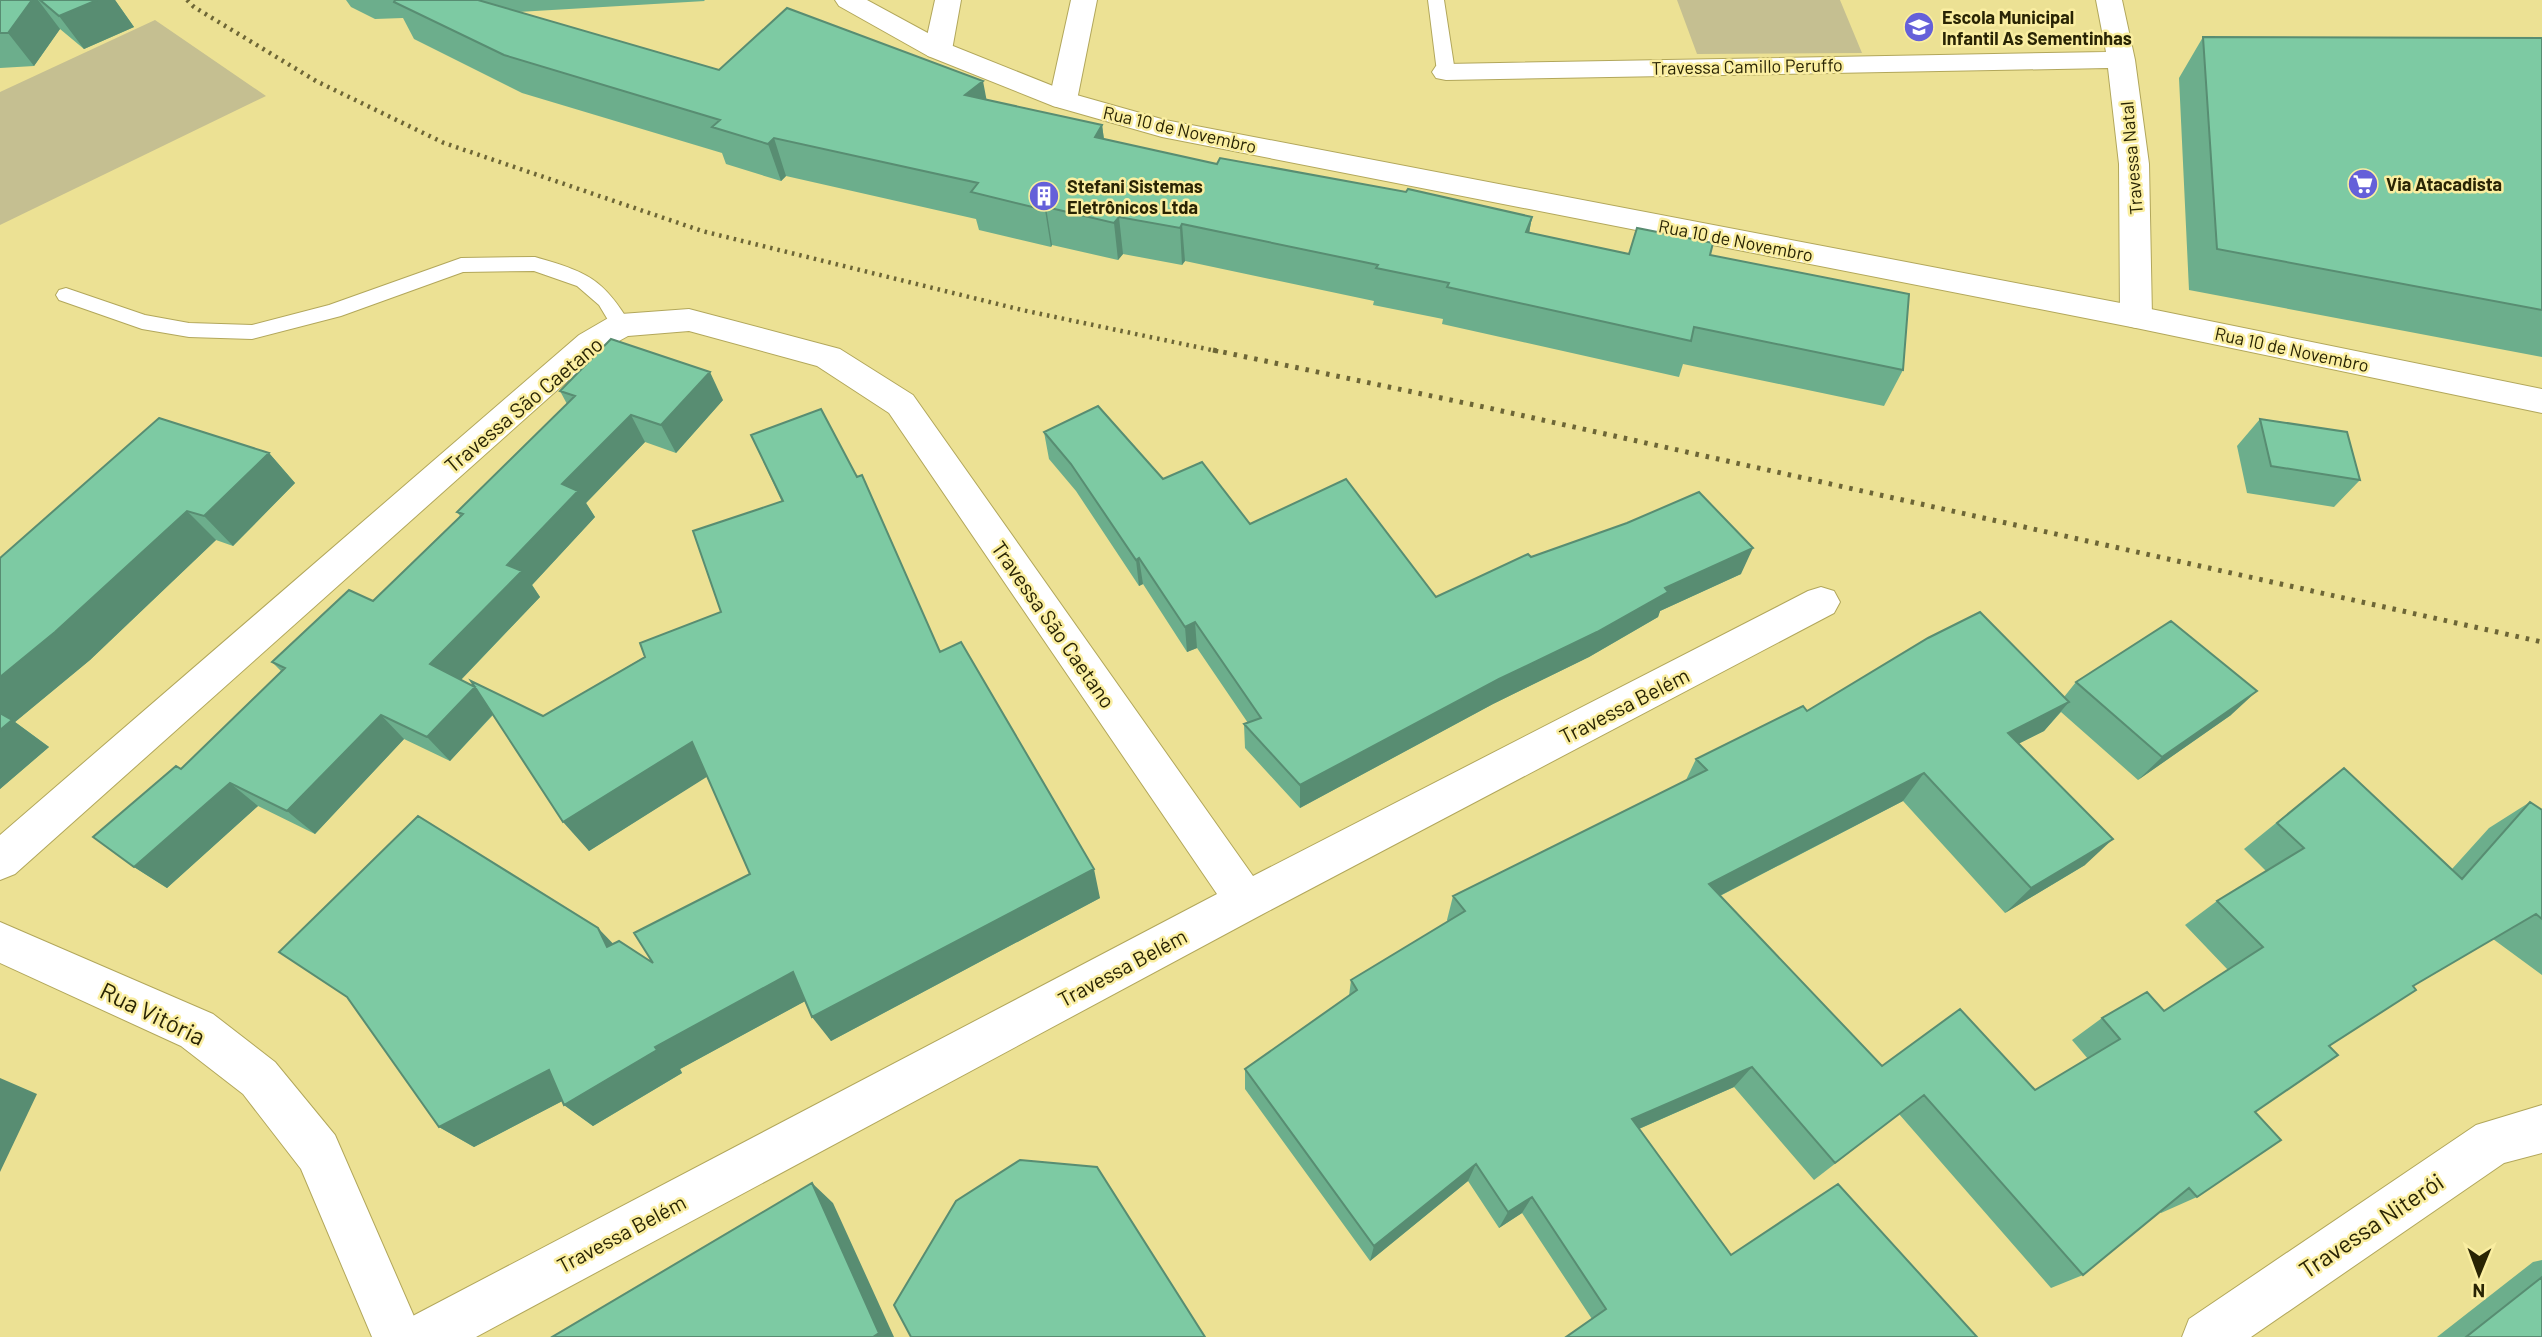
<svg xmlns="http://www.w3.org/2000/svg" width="2542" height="1337" font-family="Barlow,sans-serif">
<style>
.green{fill:#c5bf91}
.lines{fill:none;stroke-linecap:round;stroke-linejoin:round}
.service-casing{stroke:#b2a75b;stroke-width:2}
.minor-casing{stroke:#b2a75b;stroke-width:2}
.tertiary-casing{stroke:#b2a75b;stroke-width:2}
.secondary-casing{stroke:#b2a75b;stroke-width:2}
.service{fill:#fff;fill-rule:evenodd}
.minor{fill:#fff;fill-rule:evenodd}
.tertiary{fill:#fff;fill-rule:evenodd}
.secondary{fill:#fff;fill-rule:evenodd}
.rail-far1{stroke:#6d6636;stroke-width:4.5;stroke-dasharray:2.5 5;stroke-linecap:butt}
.rail{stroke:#6d6636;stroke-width:5;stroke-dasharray:3.5 7;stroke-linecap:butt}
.wall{fill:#6cae8c}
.shaded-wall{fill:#588d72}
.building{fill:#7dcaa3;stroke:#588d72;stroke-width:2}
.labels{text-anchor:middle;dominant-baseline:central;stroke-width:5;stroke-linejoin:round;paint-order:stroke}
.far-poi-label{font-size:18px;font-weight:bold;fill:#292404;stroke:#faeea1;text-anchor:start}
.far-street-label{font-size:18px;fill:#292404;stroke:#faeea1}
.street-label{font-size:21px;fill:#292404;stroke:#faeea1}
.near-street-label{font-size:24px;fill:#292404;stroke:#faeea1}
</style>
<rect width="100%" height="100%" fill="#ece194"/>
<path class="green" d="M1677 0H1840L1862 53 1697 54Z
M155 20 266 96 0 225V92Z"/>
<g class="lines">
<g class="service-casing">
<path id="service" d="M1428 0H1444L1455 72 1452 76 1446 77 1437 72Z
M535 257C587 272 603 278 631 325L628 330H614L599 305 577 286 534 271 463 272 341 316 252 339 189 337 142 329 59 300 56 295 59 290 66 288 145 315 189 323 252 325 329 305 461 258Z"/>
</g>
<g class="minor-casing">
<path id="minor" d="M1071 0H1097L1077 100 1073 106 1063 108 1053 106 1049 100Z
M2096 0H2122L2135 60 2149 164 2152 317 2147 325 2136 328 2125 325 2120 317 2119 164 2108 68 1446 80 1436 78 1432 72 1436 66 1446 64 2106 52Z
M689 309 840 349 913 395 1253 876 1808 591 1821 587 1834 591 1840 602 1834 613 1261 915 476 1337H400L407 1319 1217 894 889 413 817 366 689 331 628 336 601 351 15 874 0 880V835L579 335 610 317 621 314Z
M2542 1105V1153L2504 1163 2251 1337H2182L2189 1319 2476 1125Z"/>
</g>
<g class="tertiary-casing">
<path id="tertiary" d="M935 0H961L952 50 948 56 938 58 928 56 924 50Z
M0 922 213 1014 275 1062 335 1135 423 1337H372L301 1169 243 1094 181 1046 0 963Z"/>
</g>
<g class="secondary-casing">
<path id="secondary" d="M835 0H867L948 44 1073 94 1165 120 2136 306 2542 389V413L2136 328 1162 137 1053 106 928 56 839 6Z"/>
</g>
<use href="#service" class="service"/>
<use href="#minor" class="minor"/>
<use href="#tertiary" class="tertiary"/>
<use href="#secondary" class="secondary"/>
<path class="rail-far1" d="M187 0 194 7 316 81 444 143 702 231 1022 310 1221 352"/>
<path class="rail" d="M1213 350 1484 407 2542 642"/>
</g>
<path class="wall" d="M0 0H115L134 27 84 49 60 29 34 66 0 68Z
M346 0H704L705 1 518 12 719 70 986 100 1102 125 1104 139 1217 164 1532 217 1529 233 1629 254 1710 255 1903 370 1884 406 1683 364 1679 377 1442 324 1443 319 1373 305 1374 301 1185 261 1182 265 1123 254 1118 260 1052 245 1051 247 979 230 976 219 786 176 781 181 726 164 722 153 522 93 414 39 403 18 375 19 351 7Z
M2203 37 2542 38V357L2189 290 2179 78Z
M560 391 723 400 676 453 645 442 586 503 595 517 532 585 540 597 461 680 543 716 721 612 782 502 751 435 940 652 1100 898 831 1041 805 1001 680 1069 682 1073 593 1126 564 1105 562 1101 474 1147 439 1127 614 944 653 963 750 874 707 776 589 851 493 715 450 761 404 739 315 834 258 806 167 888 134 867 181 769 281 671 272 662 373 601 460 516 457 512 567 404Z
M2260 419 2360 480 2334 507 2247 493 2237 446Z
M1044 432 1163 479 1250 524 1436 597 1531 557 1741 574 1660 611 1658 617 1589 657 1493 704 1300 808 1245 748 1244 724 1248 723 1197 648 1187 652 1143 584 1139 586 1076 491 1049 459Z
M269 453 295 483 233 546 216 540 90 660 15 722 49 747 0 789V558Z
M2076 682 2231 715 2138 780 2061 712 2044 731 2018 744 2085 865 2005 913 1903 801 1720 896 1882 1066 2035 1090 2088 1059 2072 1040 2102 1018 2164 1011 2228 970 2185 925 2217 901 2266 871 2244 849 2344 768 2452 869 2489 828 2530 802 2542 810V975L2493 939 2413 986 2329 1046 2255 1112 2197 1197 2161 1213 2160 1212 2083 1275 2051 1288 1899 1114 1814 1180 1734 1087 1639 1129 1731 1255 1977 1337 1592 1319 1522 1213 1499 1228 1468 1181 1370 1261 1245 1089V1069L1349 996 1351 980 1448 922 1447 920 1453 896 1686 780 1696 759 1807 711 2064 697Z
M2542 1260V1337H2437L2533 1262Z"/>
<path class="shaded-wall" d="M32 0H38L60 29 34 66 8 33Z
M97 0H115L134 27 84 49 59 16Z
M983 81 990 118 965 95Z
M1102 125 1107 163 1095 137Z
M774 138 786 176 781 181 768 144Z
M1046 207 1052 245 1051 247 1045 210Z
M1119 217 1123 254 1118 260 1114 223Z
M1532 217 1525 254 1526 232Z
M1182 224 1185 261 1182 265 1180 228Z
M710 372 723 400 676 453 661 425Z
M631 415 645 442 586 503 595 517 532 585 540 597 452 689 430 664 507 565 562 484Z
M269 453 295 483 233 546 204 516Z
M187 511 216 540 90 660 15 722 49 747 0 789V677Z
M1753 548 1741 574 1660 611 1658 617 1589 657 1493 704 1300 808V785L1665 588Z
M1139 558 1143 584 1139 586 1136 560Z
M1195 622 1197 648 1187 652 1185 627Z
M475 687 496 711 450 761 427 737Z
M2257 691 2231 715 2138 780 2162 757Z
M2069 702 2044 731 1984 761 2008 733Z
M381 715 404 739 315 834 287 811Z
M692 742 713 773 589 851 563 822Z
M1924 773 1903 801 1694 909 1709 884Z
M230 783 258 806 167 888 134 867Z
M2113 839 2085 865 2005 913 2031 888Z
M1094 869 1100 898 831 1041 812 1017Z
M598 928 624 955 607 947Z
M793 972 811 998 680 1069 682 1073 593 1126 564 1105 655 1047Z
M1752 1067 1734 1087 1618 1138 1632 1119Z
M549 1070 578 1093 474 1147 439 1127Z
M0 1078 37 1094 0 1172Z
M1476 1164 1468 1181 1370 1261 1374 1246Z
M812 1183 833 1203 894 1337H873Z
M1532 1197 1522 1213 1499 1228 1508 1212Z"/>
<path class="building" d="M0 0H32L8 33H0Z
M40 0H97L59 16Z
M395 0H478L719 70 787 8 983 81 965 95 1102 125 1095 137 1217 164 1220 158 1406 192 1408 189 1532 217 1526 232 1629 254 1637 228 1713 243 1710 255 1909 294 1903 370 1694 327 1691 341 1447 287 1449 283 1376 268 1378 265 1182 224 1180 228 1119 217 1114 223 1046 207 1045 210 971 192 978 183 774 138 768 144 712 127 720 120 504 55 394 2Z
M2203 37 2542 38V310L2217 249Z
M611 339 710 372 661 425 631 415 562 484 578 491 507 565 522 571 430 664 475 687 427 737 381 715 287 811 230 783 134 867 93 837 176 766 181 769 285 668 272 662 349 590 373 601 463 514 457 512 575 396 560 391Z
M1098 406 1163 479 1202 462 1250 524 1346 479 1436 597 1528 554 1531 557 1627 523 1699 492 1753 548 1665 588 1668 592 1597 632 1499 679 1300 785 1244 724 1261 718 1195 622 1185 627 1139 558 1136 560 1071 464 1044 432Z
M821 409 857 477 862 475 940 652 961 642 1094 869 812 1017 793 972 655 1047 657 1050 564 1105 549 1070 439 1127 347 997 279 952 418 816 598 928 607 947 619 941 653 963 634 933 750 874 692 742 563 822 471 681 543 716 645 657 640 643 721 612 693 531 783 501 751 435Z
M159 418 269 453 204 516 187 511 55 632 0 677V558Z
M2260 419 2347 432 2360 480 2271 466Z
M1980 612 2069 702 2008 733 2113 839 2031 888 1924 773 1709 884 1882 1066 1960 1009 2035 1090 2120 1039 2102 1018 2147 992 2164 1011 2263 947 2217 901 2304 848 2277 823 2344 768 2462 879 2530 802 2542 810V919L2536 914 2413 986 2416 990 2329 1046 2338 1055 2255 1112 2281 1140 2197 1197 2189 1188 2083 1275 1924 1095 1835 1163 1752 1067 1632 1119 1731 1255 1838 1184 1977 1337H1566L1606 1309 1532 1197 1508 1212 1476 1164 1374 1246 1245 1069 1357 990 1351 980 1465 911 1453 896 1707 770 1696 759 1803 706 1807 711 1928 638Z
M2171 621 2257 691 2162 757 2076 682Z
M0 713 12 720 0 730Z
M1020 1160 1097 1167 1205 1337H911L894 1305 956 1201Z
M812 1183 879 1333 873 1337H552Z
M2542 1277V1337H2466Z"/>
<defs>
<g id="school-disc" transform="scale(1.575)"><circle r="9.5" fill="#6560d9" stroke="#faeea1"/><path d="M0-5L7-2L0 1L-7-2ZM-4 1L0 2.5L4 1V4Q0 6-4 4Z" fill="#fff"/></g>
<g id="supermarket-disc" transform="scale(1.575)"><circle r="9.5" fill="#6560d9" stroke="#faeea1"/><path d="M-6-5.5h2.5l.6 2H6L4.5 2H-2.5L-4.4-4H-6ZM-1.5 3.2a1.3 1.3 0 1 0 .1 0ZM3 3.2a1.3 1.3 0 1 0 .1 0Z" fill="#fff"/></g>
<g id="building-disc" transform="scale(1.575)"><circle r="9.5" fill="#6560d9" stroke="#faeea1"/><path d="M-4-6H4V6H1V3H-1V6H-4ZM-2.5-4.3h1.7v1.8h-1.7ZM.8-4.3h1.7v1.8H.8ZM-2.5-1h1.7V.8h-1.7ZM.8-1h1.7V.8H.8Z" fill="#fff"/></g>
</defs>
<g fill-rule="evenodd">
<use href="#school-disc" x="1919" y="27"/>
<use href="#supermarket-disc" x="2363" y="184"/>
<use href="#building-disc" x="1044" y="196"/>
</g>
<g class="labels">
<g class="far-poi-label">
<text x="1942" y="17">Escola Municipal<tspan x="1942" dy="21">Infantil As Sementinhas</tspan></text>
<text x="2386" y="184">Via Atacadista</text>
<text x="1067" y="186">Stefani Sistemas<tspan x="1067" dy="21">Eletrônicos Ltda</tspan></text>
</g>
<g class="far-street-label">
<text transform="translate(1747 66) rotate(-1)">Travessa Camillo Peruffo</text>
<text transform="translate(1180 129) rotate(13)">Rua 10 de Novembro</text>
<text transform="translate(2131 158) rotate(-95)">Travessa Natal</text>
<text transform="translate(1736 240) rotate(11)">Rua 10 de Novembro</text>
<text transform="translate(2292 349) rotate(12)">Rua 10 de Novembro</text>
</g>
<g class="street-label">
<text transform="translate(523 404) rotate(-40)">Travessa São Caetano</text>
<text transform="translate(1054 624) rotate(55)">Travessa São Caetano</text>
<text transform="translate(1624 705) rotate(-27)">Travessa Belém</text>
<text transform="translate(1122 967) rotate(-28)">Travessa Belém</text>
<text transform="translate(621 1233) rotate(-28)">Travessa Belém</text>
</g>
<g class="near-street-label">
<text transform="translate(153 1013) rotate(26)">Rua Vitória</text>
<text transform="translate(2371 1225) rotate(-34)">Travessa Niterói</text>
</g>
</g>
<g transform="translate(2479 1274) rotate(181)" stroke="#faeea1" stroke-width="5" paint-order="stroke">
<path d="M0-5L12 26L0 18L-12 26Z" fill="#292404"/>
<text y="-10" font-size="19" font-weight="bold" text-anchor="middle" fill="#292404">N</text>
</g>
</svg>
